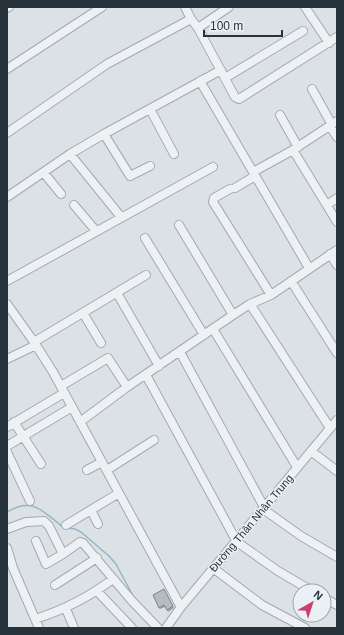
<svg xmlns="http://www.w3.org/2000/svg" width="344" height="635" font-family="Arial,sans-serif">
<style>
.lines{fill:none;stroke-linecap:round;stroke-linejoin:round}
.stream{stroke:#97b6c6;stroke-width:1.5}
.minor-casing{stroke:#a2a9b0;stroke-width:10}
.minor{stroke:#eef1f4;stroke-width:8}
.wall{fill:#9aa2a8}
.building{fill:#b3bcc3;stroke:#7d8488}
.labels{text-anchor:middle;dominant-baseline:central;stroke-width:3;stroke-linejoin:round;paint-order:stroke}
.street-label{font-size:11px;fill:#26323c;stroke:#ebf0f4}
</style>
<rect width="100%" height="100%" fill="#dce1e6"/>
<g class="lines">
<path class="stream" d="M7 512C33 496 43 512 63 527
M67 528 75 529 81 532 109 556 116 564 132 594"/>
<g class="minor-casing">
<path id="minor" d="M185 7 191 19 198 28 235 97 239 99 337 37
M305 7 329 43
M7 8 9 7
M198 28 229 7
M7 69 102 7
M225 78 303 31
M200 81 309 268
M312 89 332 125
M150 109 174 154
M280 115 298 147
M330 126 337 137
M7 133 107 64 191 19
M104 134 130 176 150 166
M293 150 337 222
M70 154 121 217
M253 172 293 150 337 121
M44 173 61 194
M235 188 255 176
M230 189 214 198 213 202 271 295
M7 197 70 154 104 134 221 70
M74 205 96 231
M327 205 337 198
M179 225 233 315
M145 238 204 335
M330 254 337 265
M7 281 213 167
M291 281 337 353
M117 293 159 366
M7 304 34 342 53 372 181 607
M250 304 330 428
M83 313 101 343
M213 329 297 467
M34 342 146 275
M180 352 264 507
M7 359 36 345
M146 375 237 542 278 571 312 591
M61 386 108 358 127 387
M14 422 41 464
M80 422 127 387 233 315 250 304 271 295 337 250
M7 427 64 393
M7 446 72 407
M311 451 337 471
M7 452 30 501
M87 470 102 462
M107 470 154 440
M263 509 301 536 337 557
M91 510 98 524
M66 525 119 493
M7 529 26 522 44 521 49 526 63 554 80 542 83 543 132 601 158 628
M36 541 46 564 63 554
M7 548 13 568 39 628
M213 568 262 605 305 628
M55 585 97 558
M97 591 132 628
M324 598 337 605
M66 609 74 628
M35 619C64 610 89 597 113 579
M166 628 181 607 337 420"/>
</g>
<use href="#minor" class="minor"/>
</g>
<path class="wall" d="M165 591 174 608 168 612 165 607 160 609 159 608Z"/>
<path class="building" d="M164 589 173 606 167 610 164 605 159 608 153 595Z"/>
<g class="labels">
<g class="street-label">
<text transform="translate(251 523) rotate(-50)">Đường Thân Nhân Trung</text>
</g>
</g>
<rect width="344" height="635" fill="none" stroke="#26323c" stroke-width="16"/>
<g transform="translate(312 603) rotate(39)"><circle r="19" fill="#ebf0f4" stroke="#9ca4aa"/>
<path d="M0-3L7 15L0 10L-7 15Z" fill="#cb406d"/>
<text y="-6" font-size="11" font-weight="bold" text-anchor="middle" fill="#26323c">N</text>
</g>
<path d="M204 30v6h78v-6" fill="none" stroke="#26323c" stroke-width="2"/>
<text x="210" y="30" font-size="12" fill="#26323c" stroke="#ebf0f4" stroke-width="3" paint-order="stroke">100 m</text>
</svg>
